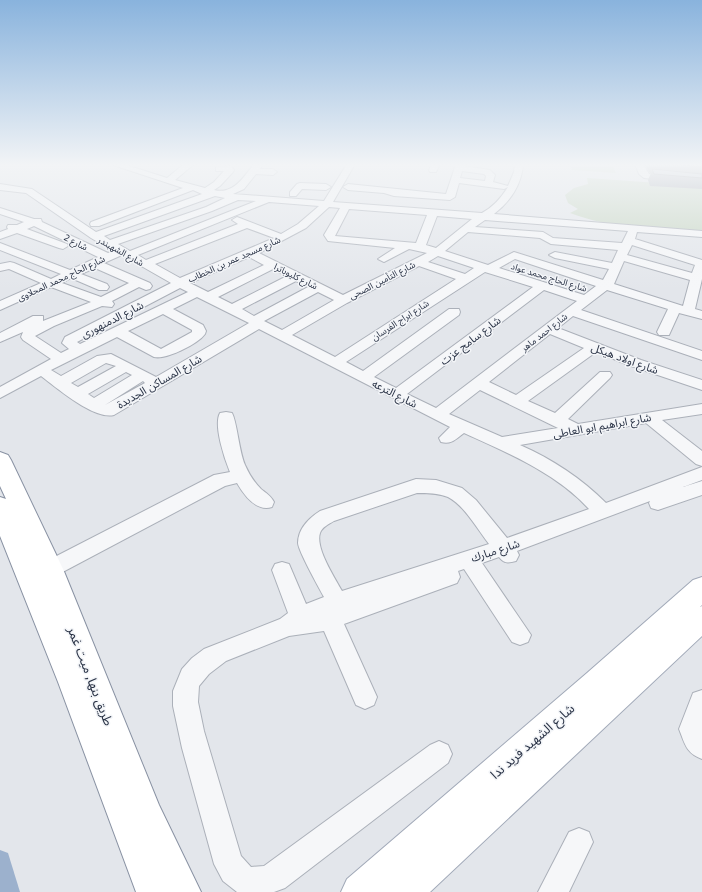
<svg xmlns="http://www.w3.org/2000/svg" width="702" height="892" font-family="'Noto Sans','Noto Sans Arabic',sans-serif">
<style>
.green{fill:#c7d6c3}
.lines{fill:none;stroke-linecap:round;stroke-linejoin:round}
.canal{fill:#9cb1cd;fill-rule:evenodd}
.minor-casing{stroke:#abb0b9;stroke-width:2}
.major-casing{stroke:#a1a9b8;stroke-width:2}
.highway-casing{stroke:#8992a3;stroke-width:2}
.minor{fill:#f6f7f9;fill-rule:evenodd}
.major{fill:#fff;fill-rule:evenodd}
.highway{fill:#fff;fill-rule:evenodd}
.wall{fill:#a4a9b2}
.building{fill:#bfc4cf;stroke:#868991}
.labels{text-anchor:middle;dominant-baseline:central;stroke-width:3;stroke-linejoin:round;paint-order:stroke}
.far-street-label{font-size:9px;fill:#293245;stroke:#f3f5f8}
.street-label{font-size:11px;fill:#293245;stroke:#f3f5f8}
.near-street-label{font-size:13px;fill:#293245;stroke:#f3f5f8}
</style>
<rect width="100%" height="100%" fill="#e3e6eb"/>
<path class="green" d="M571 164 613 167 616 173 572 170Z
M587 178 702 186V232C658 229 612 229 570 213L578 209 568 203 565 195 574 188 588 184Z"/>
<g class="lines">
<path class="canal" d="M0 850 8 853 20 892H0Z"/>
<g class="minor-casing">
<path id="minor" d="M110 164H123L167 178 184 164H194L175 180 205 188 214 182 224 171H216V167L231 166 234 170 233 172 220 186 214 190C233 195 244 177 254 164H263L260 169H273L277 172 273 175 256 174 244 189 233 194 324 201 347 164H355L333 202 482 213C493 207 501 198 508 187L504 189 459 183 455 197 450 200 394 196 384 193 348 190 343 187 348 184 446 194 456 164H464V166L490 170 495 175 493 182 508 186 514 172 515 164H523C522 184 510 202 494 214L702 231V237L637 232 635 239 702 260V279L695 309 702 311V319L679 313 669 335H659L657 332 668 309 607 290 581 310 702 351V360L573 316 558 328 641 360 702 380V390L631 366 596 352 528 401 555 413 600 372H610L612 375 610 378 568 419 578 424 702 404V414L662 420 702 451V466L696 464 646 423 520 445C552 459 582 479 606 503L702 467V480L683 487 702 481V495L658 510 651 508 649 503 650 501 517 551 519 555 516 561C509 563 504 564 499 557L482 563 531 635 528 642 520 645 512 642 464 569 458 571 460 577 457 583 344 624 377 697 374 705 365 709 356 705 324 631 289 636 226 661 209 674 199 686 198 702 204 731 241 856 251 867 264 866 430 745 439 741 448 745 452 754 448 763 285 888 274 892H237L223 881 214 864 182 748 173 706V691L182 669 192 658 204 649 280 619 288 613 272 570 275 564 282 562 289 564 306 604 324 597C319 588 298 550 298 543 298 529 309 518 320 511L416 479 436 480 462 488 476 500 507 538 589 509C556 473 508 453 464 433 456 439 451 445 441 442L439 438 450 427 259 329 114 415C94 420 57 388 41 376L0 398V387L51 359 23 340 21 337 23 332 0 342V333L33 316H43V321L91 302 51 287 0 310V301L41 283 9 269 0 271V264L10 262 14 263 51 279 61 274 0 250V243L70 270 98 257 34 226 27 229 67 244 68 246 63 249 59 248 17 233 0 239V232L8 229 7 227 8 225H17L24 222 0 214V208L34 219H41L42 222 108 253 113 251 91 238 26 193 0 190V184L32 189 96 232 202 194 193 190 99 226H91L90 224 91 222 183 188ZM462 171 484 174 486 176 485 181 460 178ZM215 196 225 198 206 207 110 240 104 236ZM238 200 256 201 130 251 118 244 212 211ZM269 202 319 206 298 224 281 234 237 217 232 220 238 224 146 260 138 255ZM329 207 340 208 324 235 328 241 395 248 378 259 384 262 409 249 427 253 343 295 259 253 306 228ZM349 209 427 215 416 243 335 236ZM437 216 472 219 436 248 426 245ZM485 220 628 231 622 243 553 238 543 232 475 227ZM247 228 274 238 180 278 155 264ZM468 232 540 238 551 244 618 250 612 263 555 252 549 255 555 258 609 269 603 280 514 252 488 265 445 251ZM632 245 695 265 692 273 627 255ZM122 255 171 283 65 337 62 343 69 349 61 353 35 336 54 326 102 306 112 307 114 304 112 301 139 287 146 290 150 289 152 286 150 283 104 263ZM438 256 474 268 465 274 428 262ZM249 257 264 265 208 292 190 283ZM515 259 596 286 584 295 499 268ZM624 261 690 280 683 306 614 284ZM419 266 456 279 335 357 292 335 347 303ZM95 268 129 283 101 297 62 283 71 278 99 290H107L109 287 107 284 81 274ZM273 269 287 276 232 304 218 297ZM485 272 533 287 396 388 374 377 459 315 460 312 459 309H449L363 371 346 362ZM296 281 308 287 254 316 242 309ZM180 288 188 292 80 344 77 342ZM544 290 577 301 436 408 407 394ZM318 292 334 300 282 330 264 321ZM197 297 249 323 156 377 111 354 97 356 61 376 51 370 117 337 154 357C166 360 198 344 205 334L206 331 203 325 173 309ZM163 314 192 330V332L161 349 128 331ZM550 334 584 348 516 395 489 382ZM106 363 116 366 78 387 71 383ZM126 372 132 375 94 398 88 394ZM143 381 145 383 105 405ZM480 390 558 428 502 437 449 414ZM417 493C427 493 438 493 448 497 465 506 478 530 489 544L342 591C335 578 315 548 320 533 322 527 329 524 334 521Z
M432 164H440L436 172H430L429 170Z
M635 164H643L649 174 702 178V184L644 178 639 174Z
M300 183 326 184 331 187 326 190 302 189 296 196H290V192L297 184Z
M226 412 232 413C237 422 239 451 245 465 249 474 254 482 261 489 266 493 271 496 274 502L272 507C256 512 244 495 237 483L225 486 57 575 50 577 43 575 40 569 43 563 214 475 230 472C225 460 213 425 220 413Z
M702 690V759C686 753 685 744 679 729L693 693Z
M579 828 589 832 593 842 569 892H538L569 832Z"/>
</g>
<g class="major-casing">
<path id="major" d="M702 577V605L700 607 702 606V636L430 892H341L347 879 587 673 693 580Z"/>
</g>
<g class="highway-casing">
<path id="highway" d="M0 452 8 455 11 460 63 569 159 805 201 892H136L58 682 0 536V497L6 499 0 486Z"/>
</g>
<use href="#minor" class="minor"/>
<use href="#major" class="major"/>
<use href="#highway" class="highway"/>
</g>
<path class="wall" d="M644 164H702V189L650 186 648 180 651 173H650Z"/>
<path class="building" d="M676 164H702V167Z
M652 169 702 174V178L654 174Z"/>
<linearGradient id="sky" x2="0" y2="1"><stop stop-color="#89b3dd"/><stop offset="0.57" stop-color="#f2f4f6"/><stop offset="1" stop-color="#f2f4f6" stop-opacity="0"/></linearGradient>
<rect width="702" height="289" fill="url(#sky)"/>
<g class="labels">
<g class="far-street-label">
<text transform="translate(76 242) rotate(27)">شارع 2</text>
<text transform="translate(121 251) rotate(29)">شارع الشهبندر</text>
<text transform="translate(234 259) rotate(-24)">شارع مسجد عمر بن الخطاب</text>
<text transform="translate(296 276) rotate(26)">شارع كليوباترا</text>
<text transform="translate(549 277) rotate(17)">شارع الحاج محمد عواد</text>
<text transform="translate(61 278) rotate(-25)">شارع الحاج محمد المحلاوى</text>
<text transform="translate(382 280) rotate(-27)">شارع التأمين الصحى</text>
<text transform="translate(400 320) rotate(-33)">شارع ابراج الفرسان</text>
<text transform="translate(544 332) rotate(-38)">شارع احمد ماهر</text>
</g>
<g class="street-label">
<text transform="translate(112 319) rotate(-27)">شارع الدمنهورى</text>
<text transform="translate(470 340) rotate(-37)">شارع سامح عزت</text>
<text transform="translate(625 358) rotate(20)">شارع اولاد هيكل</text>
<text transform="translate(159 381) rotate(-30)">شارع المساكن الجديدة</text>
<text transform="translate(395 393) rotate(27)">شارع الترعه</text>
<text transform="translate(602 425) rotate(-10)">شارع ابراهيم ابو العاطى</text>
<text transform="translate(495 550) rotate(-18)">شارع مبارك</text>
</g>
<g class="near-street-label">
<text transform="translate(91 676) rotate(69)">طريق بنها, ميت غمر</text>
<text transform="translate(532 741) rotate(-41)">شارع الشهيد فريد ندا</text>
</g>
</g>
</svg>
